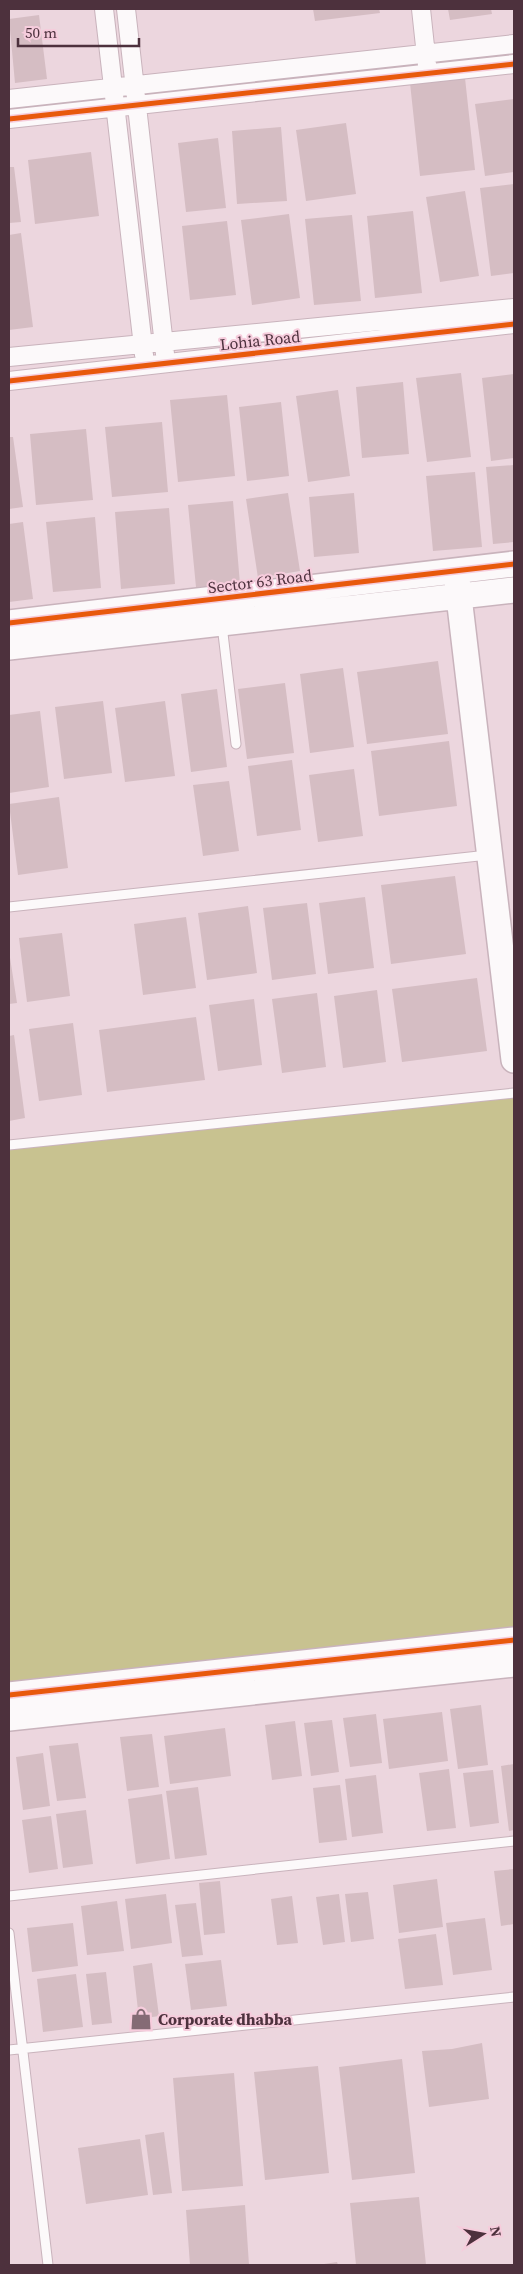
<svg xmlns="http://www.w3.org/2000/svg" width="523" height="2274" font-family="'Source Serif 4',serif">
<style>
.green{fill:#c8c290}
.building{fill:#d5bdc3}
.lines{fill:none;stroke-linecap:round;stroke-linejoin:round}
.lane-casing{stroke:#c9b3bc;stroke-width:11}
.street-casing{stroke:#c9b3bc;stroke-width:20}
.secondary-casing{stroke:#c9b3bc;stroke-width:28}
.lane{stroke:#fcf9fa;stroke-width:9}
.street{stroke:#fcf9fa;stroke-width:18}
.secondary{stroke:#fcf9fa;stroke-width:25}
.cycleway-casing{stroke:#f6ccdc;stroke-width:8}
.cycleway{stroke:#e8590c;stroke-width:5}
.labels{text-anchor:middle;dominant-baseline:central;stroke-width:4;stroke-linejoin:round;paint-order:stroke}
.street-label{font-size:16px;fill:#4d313d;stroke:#f6ccdc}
.poi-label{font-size:16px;font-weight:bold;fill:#4d313d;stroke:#f6ccdc;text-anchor:start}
</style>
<rect width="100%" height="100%" fill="#ecd6de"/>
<path class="green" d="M514 1093V1663L9 1703V1145Z"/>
<path class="building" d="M313 9H379L380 13 315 21Z
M448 9H491L492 14 450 20Z
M39 15 47 79 15 83 9 19Z
M465 78 475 170 420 176 410 83Z
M514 99V172L485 176 475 104Z
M346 123 356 194 306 201 296 130Z
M281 127 287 201 237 204 232 131Z
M218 138 226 208 186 212 178 143Z
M91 152 99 216 35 224 28 160Z
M9 167H14L21 222 9 223Z
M514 184V273L491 276 480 188Z
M465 191 479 276 440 282 426 197Z
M413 211 422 293 375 298 367 216Z
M289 214 300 298 252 305 241 220Z
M352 215 361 301 314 305 305 219Z
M227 221 236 295 190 300 182 226Z
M21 233 33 327 9 330V235Z
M461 373 471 457 427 462 416 378Z
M514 374V458L491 461 482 378Z
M403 382 409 454 362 458 356 387Z
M338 390 350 476 308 482 296 396Z
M227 395 235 476 178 482 170 400Z
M281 402 289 476 247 481 239 407Z
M162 422 168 492 112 497 105 427Z
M86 429 93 500 36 505 30 434Z
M9 437H13L23 507 9 509Z
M514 465V542L493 544 486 467Z
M475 472 482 547 433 551 426 476Z
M288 493 300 571 258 578 246 499Z
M354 493 359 553 314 557 309 497Z
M233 501 240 584 196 587 188 505Z
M169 508 175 584 121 589 115 512Z
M95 517 101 588 53 592 46 522Z
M23 522 33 599 9 602V524Z
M438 661 448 734 367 744 357 672Z
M343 668 354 747 310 753 300 674Z
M285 683 294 753 247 759 238 689Z
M217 689 227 767 191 772 181 694Z
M103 701 112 773 64 779 55 707Z
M165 701 175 776 125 782 115 708Z
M40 711 49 787 9 793V715Z
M449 741 457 806 379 816 371 751Z
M292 760 301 830 257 836 248 766Z
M354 769 363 836 318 842 309 775Z
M229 781 239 851 203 856 193 785Z
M59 797 68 868 18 875 9 804Z
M455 876 466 954 391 964 381 885Z
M365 897 374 968 328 974 319 903Z
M307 903 316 974 272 980 263 908Z
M248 906 257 973 207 980 198 913Z
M186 917 196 988 143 995 134 924Z
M62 933 70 996 27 1002 19 938Z
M9 951 17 1003 9 1004Z
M477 978 487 1051 402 1062 392 989Z
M377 990 386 1062 343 1068 334 996Z
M317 993 326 1067 282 1073 272 999Z
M254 999 262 1065 218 1071 209 1005Z
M196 1017 205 1080 107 1092 99 1030Z
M73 1023 82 1095 39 1101 29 1029Z
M14 1035 25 1118 9 1121V1036Z
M481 1705 488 1765 458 1769 450 1709Z
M442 1712 448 1761 389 1769 383 1719Z
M376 1714 382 1763 350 1767 343 1718Z
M332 1720 339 1772 311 1776 304 1723Z
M295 1721 302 1776 272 1780 265 1725Z
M225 1728 231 1776 170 1784 164 1736Z
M152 1734 159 1787 127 1791 120 1737Z
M78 1743 86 1798 57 1801 49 1746Z
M43 1753 50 1806 23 1810 16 1757Z
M514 1764V1830L509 1831 501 1766Z
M449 1769 456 1828 427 1831 419 1773Z
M493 1770 499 1823 470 1827 463 1773Z
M376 1775 383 1833 352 1837 345 1779Z
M340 1785 347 1840 319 1843 313 1788Z
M198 1787 207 1855 175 1859 166 1791Z
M162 1794 170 1859 136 1864 128 1799Z
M86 1810 93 1864 63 1868 56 1814Z
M51 1816 58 1869 29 1873 22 1820Z
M514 1869V1924L501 1926 494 1871Z
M437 1879 443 1927 399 1933 393 1885Z
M220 1881 225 1933 204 1935 199 1883Z
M368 1892 374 1939 351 1942 345 1894Z
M166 1894 172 1943 131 1949 125 1899Z
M339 1894 345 1942 323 1945 316 1897Z
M292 1896 298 1943 277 1945 271 1899Z
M117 1901 124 1951 87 1955 81 1906Z
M196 1903 203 1955 182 1957 175 1905Z
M485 1918 492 1970 453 1975 446 1923Z
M73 1923 78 1966 32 1972 27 1928Z
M436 1934 443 1985 405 1989 398 1939Z
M221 1960 227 2006 191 2010 185 1964Z
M152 1963 159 2016 139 2019 133 1966Z
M106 1972 112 2023 92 2025 86 1974Z
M76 1974 83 2027 43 2032 37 1979Z
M482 2043 489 2099 429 2107 422 2051 452 2049Z
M402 2059 415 2173 352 2180 339 2067Z
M318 2066 329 2173 265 2180 254 2072Z
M234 2073 243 2186 182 2191 173 2078Z
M164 2132 172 2193 153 2195 145 2135Z
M140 2139 148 2195 86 2204 78 2148Z
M419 2197 426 2265H356L350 2203Z
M245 2205 249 2265H190L186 2210Z
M337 2262 338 2265H324V2264Z"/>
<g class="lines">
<g class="lane-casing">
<path id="lane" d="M222 625 236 744
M9 907 488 855
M9 1145 514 1093
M9 1896 514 1841
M9 1933 48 2265
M9 2050 514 1997"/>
</g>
<g class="street-casing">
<path id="street" d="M104 9 144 355
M126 9 165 354
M421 9 427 65
M9 99 514 44
M9 119 514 64
M9 357 514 308
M9 381 514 324"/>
</g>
<g class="secondary-casing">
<path id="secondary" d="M457 580 514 1060
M9 623 514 564
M9 647 514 590
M9 1695 514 1640
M9 1718 514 1664"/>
</g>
<use href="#lane" class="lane"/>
<use href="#street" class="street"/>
<use href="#secondary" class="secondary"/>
<g class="cycleway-casing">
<path id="cycleway" d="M9 119 514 64
M9 381 514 324
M9 623 514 564
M9 1695 514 1640"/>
</g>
<use href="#cycleway" class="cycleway"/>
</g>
<defs>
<g id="shop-bare" transform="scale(1.725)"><path d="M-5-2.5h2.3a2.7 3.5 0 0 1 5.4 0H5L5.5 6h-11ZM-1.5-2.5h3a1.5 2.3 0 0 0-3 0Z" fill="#856b75" stroke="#f6ccdc" stroke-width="2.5" paint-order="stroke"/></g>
</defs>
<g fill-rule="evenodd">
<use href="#shop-bare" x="141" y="2019"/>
</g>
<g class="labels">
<g class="street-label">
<text transform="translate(260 340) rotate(-6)">Lohia Road</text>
<text transform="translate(260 581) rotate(-7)">Sector 63 Road</text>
</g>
<g class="poi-label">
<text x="158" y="2019">Corporate dhabba</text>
</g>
</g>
<rect width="523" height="2274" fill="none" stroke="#4d313d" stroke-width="20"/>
<g transform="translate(483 2234) rotate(79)" stroke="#f6ccdc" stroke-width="4" paint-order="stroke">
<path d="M0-4L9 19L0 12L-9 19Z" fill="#4d313d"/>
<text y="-8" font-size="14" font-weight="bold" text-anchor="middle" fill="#4d313d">N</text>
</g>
<path d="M18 38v8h121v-8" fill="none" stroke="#4d313d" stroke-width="2.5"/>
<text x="25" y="38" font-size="15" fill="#4d313d" stroke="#f6ccdc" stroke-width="4" paint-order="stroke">50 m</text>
</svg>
